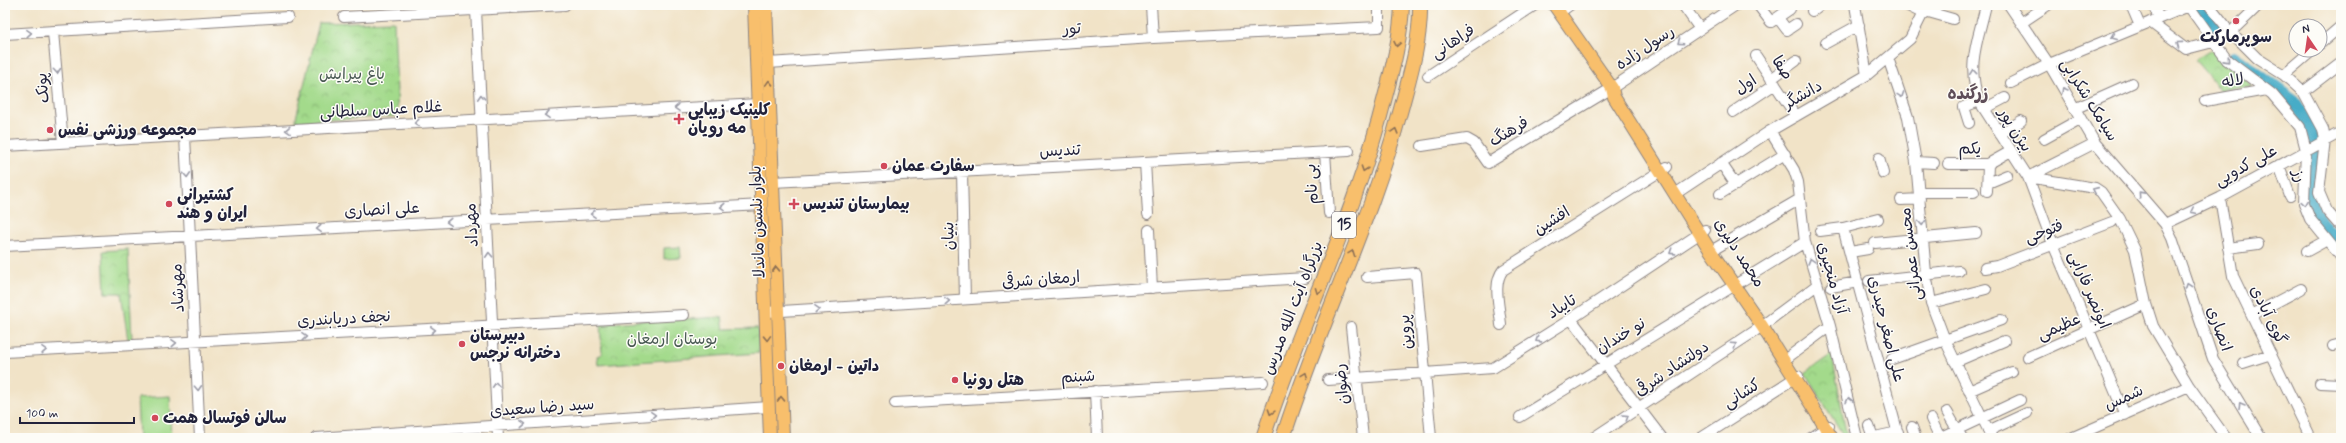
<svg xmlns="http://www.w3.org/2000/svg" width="2346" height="443" font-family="Mynerve,'Playpen Sans Arabic',sans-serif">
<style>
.park{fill:url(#park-crowns);stroke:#627e63}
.pitch{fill:#a3da8b;stroke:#627e63}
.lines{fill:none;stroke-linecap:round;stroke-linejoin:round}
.river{stroke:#47acc7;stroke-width:14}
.minor-casing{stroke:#8a8281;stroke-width:12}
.major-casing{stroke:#8a8281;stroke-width:14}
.highway-casing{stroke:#8a8281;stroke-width:16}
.minor{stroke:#fff;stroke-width:10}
.major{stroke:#f8bf6c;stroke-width:12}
.highway{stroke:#f8bf6c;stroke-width:14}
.oneway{stroke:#9c9ca7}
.oneway2{stroke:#8d7054}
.poi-dot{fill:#d1495b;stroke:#fdfcf7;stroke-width:1.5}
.labels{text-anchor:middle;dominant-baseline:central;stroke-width:3;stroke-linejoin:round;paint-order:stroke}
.shield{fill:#fdfcf7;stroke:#646373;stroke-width:1}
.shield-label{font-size:15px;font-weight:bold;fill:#22223b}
.street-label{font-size:16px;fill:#22223b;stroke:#fdfcf7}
.poi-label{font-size:16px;font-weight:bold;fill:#22223b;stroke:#fdfcf7;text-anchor:start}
.park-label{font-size:16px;fill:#495953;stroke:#fdfcf7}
.neighbourhood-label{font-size:17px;font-weight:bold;fill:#5f4e59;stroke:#fdfcf7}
</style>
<defs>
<pattern id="park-crowns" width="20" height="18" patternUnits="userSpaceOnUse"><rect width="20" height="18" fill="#a3da8b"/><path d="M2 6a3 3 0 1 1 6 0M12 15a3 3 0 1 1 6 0" fill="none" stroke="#8cbb79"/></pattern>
</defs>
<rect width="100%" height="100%" fill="#fdfcf7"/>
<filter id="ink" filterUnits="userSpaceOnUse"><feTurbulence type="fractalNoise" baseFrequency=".025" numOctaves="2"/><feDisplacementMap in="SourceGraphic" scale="8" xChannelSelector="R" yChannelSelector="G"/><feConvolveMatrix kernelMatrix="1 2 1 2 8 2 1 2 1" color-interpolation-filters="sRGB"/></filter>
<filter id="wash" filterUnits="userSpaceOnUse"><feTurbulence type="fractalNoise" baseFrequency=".012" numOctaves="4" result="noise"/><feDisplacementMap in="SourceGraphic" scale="16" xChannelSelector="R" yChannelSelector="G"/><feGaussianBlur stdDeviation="0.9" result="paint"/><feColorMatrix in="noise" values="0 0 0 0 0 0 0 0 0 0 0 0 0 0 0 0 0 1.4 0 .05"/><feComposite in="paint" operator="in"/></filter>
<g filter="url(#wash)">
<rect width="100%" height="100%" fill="#f1e3c7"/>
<path class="park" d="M394 21 398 116 295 122 319 23Z
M2211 50 2252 86 2220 90 2195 60Z
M128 249 132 340H128L121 293H105L103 251Z
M687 317V319L722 317 724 329 758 328 759 353 598 365 597 356 602 354 600 324Z
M1832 354 1847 438H1845L1805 373Z"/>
<path class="pitch" d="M680 247 681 258 664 259V248Z
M170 396 172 438H139L137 398Z"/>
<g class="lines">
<path class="river" d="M2198 5 2217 31
M2235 58 2294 102 2312 130 2315 137 2316 150 2310 199C2314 216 2328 233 2341 244"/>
</g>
</g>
<g filter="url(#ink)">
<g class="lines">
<g class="minor-casing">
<path id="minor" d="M1151 5 1153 38
M1683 5 1700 29
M1758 5 1771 22 1790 9
M1855 5 1867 75
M1906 5 1924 14
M1986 5C1978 40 1966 65 1979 101L2028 177 2053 244 2125 415
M2009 5 2049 64 2095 143 2165 224 2172 238 2213 359 2261 438
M2131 5 2140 26
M2153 5 2159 18
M2188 5 2227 60 2272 94 2300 127 2306 150 2304 204 2310 219 2341 257
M2209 5 2225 25
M476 10 498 438
M1812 11 1820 5
M1925 11 1953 19
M1559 13 1570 5
M344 17 565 5
M1778 18 1787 30 1796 24
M2150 22 2186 49 2213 42 2231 32 2259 5
M2021 23 2048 5
M53 32 63 143
M5 34 288 17
M2235 36 2257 58 2284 75 2303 92 2323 129 2325 140 2319 192 2327 211 2341 227
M1826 43 1859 25
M2320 44 2341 26
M1756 56 1796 116
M1888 58 1908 117 1916 162 1926 273 1931 303 1945 340 1992 438
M768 63 1153 38 1379 27V5
M2284 75 2313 50
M1428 76 1535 5
M1771 79 1796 61
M2011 83 2049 64 2189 6
M2303 92 2341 63
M2205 101 2266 90
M1984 109 2005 98
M2074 109 2132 83
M1733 112 1775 84
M1969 123 1964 107 1979 101
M1770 131 1794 170 1798 182 1805 242 1830 326 1857 438
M2000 134 2021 121
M185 136 200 438
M2044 139 2080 119
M5 146 758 104
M1422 146 1467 139 1474 143 1488 163 1612 88 1736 5
M1325 152 1329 213
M1879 158 1883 173
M1145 162 1148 214
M1916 162 1934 163
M1721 163 1736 185
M1948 164H1988
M1988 164 2011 151
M2279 165 2290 196
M962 172 965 299
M2028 177 2095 188 2101 192 2120 219 2135 250 2146 304 2153 326 2189 386 2226 438
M2028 177 2095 143
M773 182 1349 151
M1988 183 2007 175
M1987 191 1988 164
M1919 192H1974
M1675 194 1770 131 1867 75 1910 39 1927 5
M1720 194 1785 154
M2220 198 2233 276 2311 438
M1901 200 1920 199
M2165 224 2220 198 2341 132
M1843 228 1899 438
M1149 230 1152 288
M1820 231 1843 228 1878 219
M1875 243 1976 233
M5 246 762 205
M2228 248 2258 244
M1711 251 1800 199
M2307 251 2327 240
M1850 252 1868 249
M1985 268 1997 266 2112 222
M1367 277 1416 273 1431 438
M1869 281 1959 271
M1831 287 1858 282
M1931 303 1986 289
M766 312 1305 278
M2252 315 2301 289
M1571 319 1662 438
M1501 325C1500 308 1492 284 1503 270L1667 167
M1351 327 1363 438
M2333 346 2341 344
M5 352 684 315
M2028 357 2146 304
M1787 358 1830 326
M1892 359 2001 320
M1955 362 2004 341
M2243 363 2271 354
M1328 380 1493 368 1571 319 1705 230
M2320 383 2341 384
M1095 391 1097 438
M1969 391 2012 372
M895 403 1263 382
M1947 412 1962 438
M1520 417 1805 242
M1931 419 1940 438
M1869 426 1873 437
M1912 427 1916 438
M1988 431 2027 413
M316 438 769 407
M1593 438 1755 331 1817 285
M1701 438 1798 376
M1811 438 1829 426
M1870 438 1898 432
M1939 438 2020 400
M2071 438 2189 386"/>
</g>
<g class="major-casing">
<path id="major" d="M754 5 770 438
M766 5 783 438
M1554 5 1612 88 1614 97 1708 247 1762 326 1832 438"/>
</g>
<g class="highway-casing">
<path id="highway" d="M1263 438C1300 323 1356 215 1385 97 1393 67 1401 36 1402 5
M1283 438C1318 327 1371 222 1401 109 1410 75 1421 40 1420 5"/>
</g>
<use href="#minor" class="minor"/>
<use href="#major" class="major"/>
<use href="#highway" class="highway"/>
</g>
<defs><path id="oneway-chevron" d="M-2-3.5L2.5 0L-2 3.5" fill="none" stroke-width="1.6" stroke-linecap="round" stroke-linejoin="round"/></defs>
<g class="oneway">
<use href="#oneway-chevron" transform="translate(29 33) rotate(-3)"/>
<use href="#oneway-chevron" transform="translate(2114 37) rotate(157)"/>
<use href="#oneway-chevron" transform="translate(1680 42) rotate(146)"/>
<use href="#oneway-chevron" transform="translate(2179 44) rotate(-144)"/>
<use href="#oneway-chevron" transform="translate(2227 60) rotate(48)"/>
<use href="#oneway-chevron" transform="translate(57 71) rotate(85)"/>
<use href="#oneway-chevron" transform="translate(1973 72) rotate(-96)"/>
<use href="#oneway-chevron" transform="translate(2064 90) rotate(-120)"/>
<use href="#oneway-chevron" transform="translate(1901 95) rotate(70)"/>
<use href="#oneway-chevron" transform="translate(481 97) rotate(-93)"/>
<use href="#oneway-chevron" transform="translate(677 108) rotate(177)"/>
<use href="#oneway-chevron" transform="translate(547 115) rotate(177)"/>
<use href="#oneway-chevron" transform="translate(417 123) rotate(177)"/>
<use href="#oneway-chevron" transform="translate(288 130) rotate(177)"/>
<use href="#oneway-chevron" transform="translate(187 175) rotate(87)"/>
<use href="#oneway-chevron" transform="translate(2095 190) rotate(-156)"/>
<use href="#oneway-chevron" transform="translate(2141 194) rotate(-132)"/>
<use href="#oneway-chevron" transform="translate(2305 203) rotate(81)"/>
<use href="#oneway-chevron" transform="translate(723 207) rotate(177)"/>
<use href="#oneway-chevron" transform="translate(2193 211) rotate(154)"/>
<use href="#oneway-chevron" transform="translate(593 214) rotate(177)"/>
<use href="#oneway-chevron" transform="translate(449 222) rotate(177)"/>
<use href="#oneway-chevron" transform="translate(1922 223) rotate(85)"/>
<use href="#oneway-chevron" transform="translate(319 229) rotate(177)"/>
<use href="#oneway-chevron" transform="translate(1672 252) rotate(147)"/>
<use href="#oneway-chevron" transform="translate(489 255) rotate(-93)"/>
<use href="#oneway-chevron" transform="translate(1811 261) rotate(-106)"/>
<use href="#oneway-chevron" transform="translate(2188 286) rotate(-109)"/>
<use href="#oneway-chevron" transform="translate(947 301) rotate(-4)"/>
<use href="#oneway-chevron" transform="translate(817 309) rotate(-3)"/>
<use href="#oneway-chevron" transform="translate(433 330) rotate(-3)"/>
<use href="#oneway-chevron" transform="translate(304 337) rotate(-3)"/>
<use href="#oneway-chevron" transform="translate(1538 340) rotate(148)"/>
<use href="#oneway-chevron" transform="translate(174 343) rotate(-3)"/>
<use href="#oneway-chevron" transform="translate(1734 345) rotate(-34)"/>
<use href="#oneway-chevron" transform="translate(44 350) rotate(-3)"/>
<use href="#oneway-chevron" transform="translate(496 385) rotate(-93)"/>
<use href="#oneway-chevron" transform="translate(198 388) rotate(87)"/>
<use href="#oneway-chevron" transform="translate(1849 400) rotate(-102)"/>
<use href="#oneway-chevron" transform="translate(2241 405) rotate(-121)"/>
<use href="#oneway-chevron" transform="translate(653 415) rotate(-4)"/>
<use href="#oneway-chevron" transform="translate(1626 417) rotate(-33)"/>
<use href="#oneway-chevron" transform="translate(523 424) rotate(-4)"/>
</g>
<g class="oneway2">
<use href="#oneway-chevron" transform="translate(1397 44) rotate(101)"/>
<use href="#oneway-chevron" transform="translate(769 83) rotate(-92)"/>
<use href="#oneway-chevron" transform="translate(1395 131) rotate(-74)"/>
<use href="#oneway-chevron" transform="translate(1364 169) rotate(109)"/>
<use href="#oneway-chevron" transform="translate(1352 253) rotate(-69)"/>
<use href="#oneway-chevron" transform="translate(776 269) rotate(-92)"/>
<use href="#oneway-chevron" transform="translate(1318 291) rotate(111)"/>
<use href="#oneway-chevron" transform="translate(767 338) rotate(88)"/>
<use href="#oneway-chevron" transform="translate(1305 375) rotate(-69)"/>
<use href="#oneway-chevron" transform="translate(781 399) rotate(-92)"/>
<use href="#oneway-chevron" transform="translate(1271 412) rotate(108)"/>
</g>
</g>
<g class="poi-dot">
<circle cx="2236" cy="21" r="4"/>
<path d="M677 113h4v4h4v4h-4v4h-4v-4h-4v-4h4z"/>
<circle cx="50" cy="130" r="4"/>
<circle cx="884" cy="166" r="4"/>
<circle cx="169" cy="204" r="4"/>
<path d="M792 198h4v4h4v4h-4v4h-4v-4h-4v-4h4z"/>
<circle cx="462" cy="344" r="4"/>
<circle cx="781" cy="366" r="4"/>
<circle cx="955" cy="380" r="4"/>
<circle cx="155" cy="418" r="4"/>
</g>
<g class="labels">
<rect class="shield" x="1332" y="212" width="24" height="26" rx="3"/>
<g class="shield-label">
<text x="1344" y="225">15</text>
</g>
<g class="street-label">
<text transform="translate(1072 29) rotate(-4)">تور</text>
<text transform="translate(1453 42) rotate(-34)">فراهانی</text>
<text transform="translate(1645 48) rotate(-34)">رسول زاده</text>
<text transform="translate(1782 68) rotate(57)">صفا</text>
<text transform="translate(2233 81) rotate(-10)">لاله</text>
<text transform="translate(1746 85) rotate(-34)">اول</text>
<text transform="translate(43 88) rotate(-95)">پونک</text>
<text transform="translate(1803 95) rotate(-30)">دانشگر</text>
<text transform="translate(2089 100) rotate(58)">سیامک شکرابی</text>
<text transform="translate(381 110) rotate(-3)">غلام عباس سلطانی</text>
<text transform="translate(2015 130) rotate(58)">بیژن پور</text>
<text transform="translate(1509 132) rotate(-31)">فرهنگ</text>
<text transform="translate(1970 149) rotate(1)">یکم</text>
<text transform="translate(1060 151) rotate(-3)">تندیس</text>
<text transform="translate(2246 166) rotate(-29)">علی کدویی</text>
<text transform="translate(2299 176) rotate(72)">رز</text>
<text transform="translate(1312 184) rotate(-94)">بی نام</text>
<text transform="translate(382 210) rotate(-3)">علی انصاری</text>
<text transform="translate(1552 221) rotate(-32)">افشین</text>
<text transform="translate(758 222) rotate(-92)">بلوار نلسون ماندلا</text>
<text transform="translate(472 225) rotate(-93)">مهرداد</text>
<text transform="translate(2044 232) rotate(-21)">فتوحی</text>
<text transform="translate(949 236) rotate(-91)">بنیان</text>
<text transform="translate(1739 253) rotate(57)">محمد دلیری</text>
<text transform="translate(1911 254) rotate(-97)">محسن عمرانی</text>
<text transform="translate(1832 278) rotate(74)">آزاد منجیری</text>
<text transform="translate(1041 280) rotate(-4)">ارمغان شرقی</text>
<text transform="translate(178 288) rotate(-93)">مهرشاد</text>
<text transform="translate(2089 290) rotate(67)">ابونصر فارابی</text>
<text transform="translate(1562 307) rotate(-33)">تایباد</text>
<text transform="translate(1293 308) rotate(-69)">بزرگراه آیت الله مدرس</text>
<text transform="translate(2268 315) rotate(64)">گوی آبادی</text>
<text transform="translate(344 319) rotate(-3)">نجف دریابندری</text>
<text transform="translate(2059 327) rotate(-23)">عظیمی</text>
<text transform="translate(1886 329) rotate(76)">علی اصغر حیدری</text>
<text transform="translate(2219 329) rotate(70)">انصاری</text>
<text transform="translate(1406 332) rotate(-95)">پروین</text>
<text transform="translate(1621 336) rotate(-31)">نو خندان</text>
<text transform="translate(1672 369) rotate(-34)">دولتشاد شرقی</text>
<text transform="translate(1078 377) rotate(-3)">شبنم</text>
<text transform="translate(1342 384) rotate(-96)">رضوان</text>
<text transform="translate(1742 394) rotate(-32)">کشانی</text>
<text transform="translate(2124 398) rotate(-24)">شمس</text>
<text transform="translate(542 408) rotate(-4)">سید رضا سعیدی</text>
</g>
<g class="poi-label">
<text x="2236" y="37" text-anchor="middle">سوپرمارکت</text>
<text x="688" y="110">کلینیک زیبایی<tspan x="688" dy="18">مه رویان</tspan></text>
<text x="58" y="130">مجموعه ورزشی نفس</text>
<text x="892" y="166">سفارت عمان</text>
<text x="177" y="195">کشتیرانی<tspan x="177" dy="18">ایران و هند</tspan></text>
<text x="803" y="204">بیمارستان تندیس</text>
<text x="470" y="335">دبیرستان<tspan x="470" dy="18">دخترانه نرجس</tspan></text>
<text x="789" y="366">داتین - ارمغان</text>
<text x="963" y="380">هتل رونیا</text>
<text x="163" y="418">سالن فوتسال همت</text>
</g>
<g class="park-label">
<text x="352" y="74">باغ پیرایش</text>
<text x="672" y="339">بوستان ارمغان</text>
</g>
<g class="neighbourhood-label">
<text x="1968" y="94">زرگنده</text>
</g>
</g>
<rect width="2346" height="443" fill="none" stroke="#fdfcf7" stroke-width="20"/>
<g transform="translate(2308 38) rotate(347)"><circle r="19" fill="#fdfcf7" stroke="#a5a5ac"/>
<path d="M0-3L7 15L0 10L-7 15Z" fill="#d1495b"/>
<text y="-6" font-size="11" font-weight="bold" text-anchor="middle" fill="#22223b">N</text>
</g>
<path d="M20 417v6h114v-6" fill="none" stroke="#22223b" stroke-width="2"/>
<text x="26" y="417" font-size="12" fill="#22223b" stroke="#fdfcf7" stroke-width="3" paint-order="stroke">100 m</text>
</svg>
